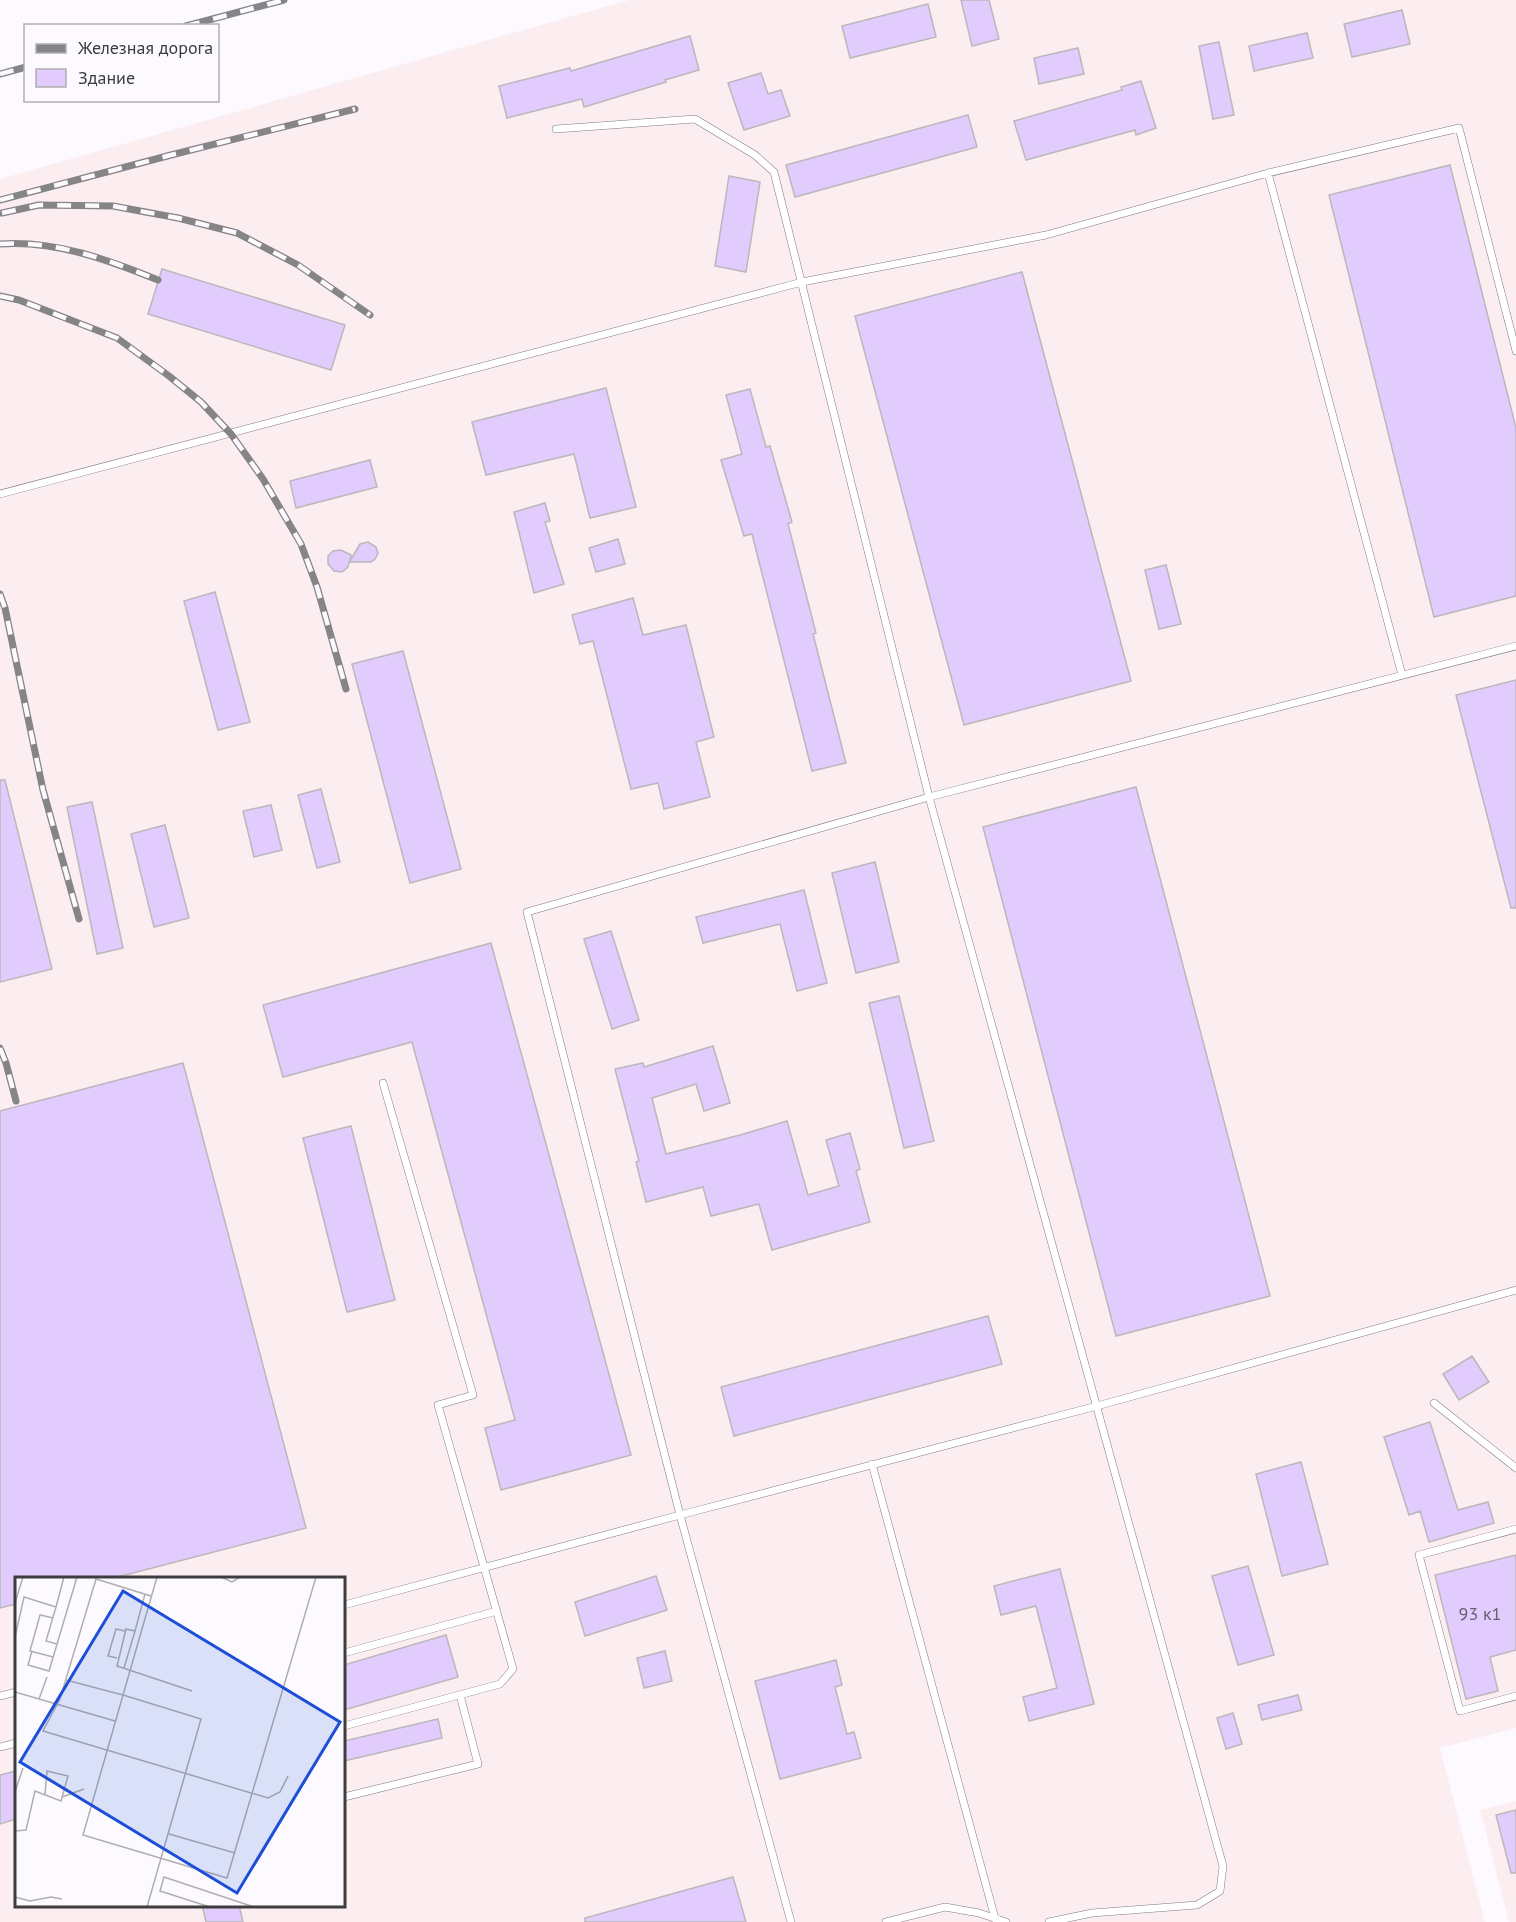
<svg xmlns="http://www.w3.org/2000/svg" width="1516" height="1922" font-family="'PT Sans',sans-serif">
<style>
.industrial{fill:#fcedf1;fill-rule:evenodd}
.building{fill:#e2ccfe;stroke:#b9b8bb;stroke-width:1.5}
.lines{fill:none;stroke-linecap:round;stroke-linejoin:round}
.lane-casing{stroke:#7d7c7f;stroke-width:8}
.lane{stroke:#fff;stroke-width:7}
.rail-casing{stroke:#858486;stroke-width:7}
.rail{stroke:#fcfafe;stroke-width:4.5;stroke-dasharray:14;stroke-linecap:butt}
.labels{text-anchor:middle;dominant-baseline:central;stroke-width:6;stroke-linejoin:round;paint-order:stroke}
.number-label{font-size:18px;fill:#66606e}
.inset-road{fill:none;stroke:#b0aeb1;stroke-width:1.5}
.view{fill:#1d4ed8;fill-opacity:0.15;stroke:#1d4ed8;stroke-width:3}
.inset-edge{fill:none;stroke:#3d3c3e;stroke-width:3}
</style>
<rect width="100%" height="100%" fill="#fcfafe"/>
<path class="industrial" d="M629 0H1516V1728L1440 1748 1485 1922H0V179ZM16 1578H344V1906H16Z
M1516 1801V1922H1509L1480 1810Z"/>
<path class="building" d="M961 0H989L999 39 972 46Z
M928 4 936 37 850 58 842 26Z
M1402 10 1410 44 1352 57 1344 24Z
M1307 33 1313 58 1254 71 1249 46Z
M690 36 699 70 665 80 666 82 584 107 582 99 507 118 499 86 570 68 571 71Z
M1219 42 1234 115 1213 119 1199 46Z
M1078 48 1084 74 1039 84 1034 58Z
M761 73 768 94 781 90 790 116 744 130 728 83Z
M1141 81 1156 128 1136 135 1135 130 1026 160 1014 121 1122 90 1121 87Z
M968 115 977 147 795 197 786 165Z
M1450 165 1516 428V596L1434 617 1329 195Z
M729 176 760 182 746 272 715 266Z
M162 269 345 325 331 370 148 314Z
M1022 272 1131 681 964 725 855 316Z
M606 388 636 507 590 518 574 454 486 475 472 422Z
M750 389 766 447 770 446 792 522 788 524 816 633 813 634 846 763 812 771 752 534 744 536 721 460 742 454 726 395Z
M370 460 377 487 296 508 290 481Z
M545 503 550 521 545 522 564 584 534 593 514 512Z
M618 539 625 564 596 572 589 548Z
M368 542 376 547 378 553 375 559 371 562H349L348 567 342 572 334 571 328 564V556L333 551 341 550 351 555 350 561 360 544Z
M1166 565 1181 624 1159 629 1145 570Z
M215 592 250 722 218 730 184 601Z
M633 598 643 635 686 625 714 737 696 742 710 797 664 809 658 783 631 789 593 641 580 644 572 615Z
M403 651 461 869 410 883 352 664Z
M1516 680V908H1511L1456 695Z
M0 780H5L52 969 0 982Z
M1136 787 1270 1296 1116 1336 983 827Z
M321 789 340 862 317 868 298 795Z
M92 802 123 948 97 954 67 807Z
M271 805 282 850 254 857 243 811Z
M165 825 189 918 154 927 131 834Z
M875 862 899 962 856 973 832 873Z
M804 890 827 983 797 991 780 924 703 943 696 917Z
M611 931 639 1020 612 1029 584 939Z
M491 943 631 1455 501 1490 485 1428 515 1420 412 1042 283 1077 263 1005Z
M899 996 934 1141 904 1148 869 1003Z
M713 1046 730 1103 704 1111 696 1084 652 1098 666 1154 740 1135 787 1121 808 1195 839 1186 826 1140 850 1133 860 1169 856 1171 870 1222 772 1250 759 1204 711 1216 703 1187 646 1202 636 1162 639 1161 615 1069 643 1063 644 1067Z
M183 1063 306 1528 114 1578H16V1604L0 1608V1111Z
M351 1126 395 1300 347 1312 303 1138Z
M988 1316 1002 1364 734 1436 721 1387Z
M1472 1356 1489 1382 1459 1400 1443 1374Z
M1430 1422 1458 1510 1488 1502 1494 1523 1429 1542 1420 1511 1409 1515 1384 1437Z
M1301 1462 1328 1564 1282 1576 1256 1474Z
M1516 1555V1650L1490 1657 1498 1691 1466 1699 1435 1575Z
M1248 1566 1274 1655 1238 1665 1212 1576Z
M1060 1569 1094 1704 1029 1721 1023 1697 1057 1688 1036 1606 1001 1615 994 1586Z
M656 1576 667 1610 585 1636 575 1602Z
M446 1635 458 1677 344 1710V1665Z
M665 1651 672 1681 644 1688 637 1658Z
M836 1660 842 1685 835 1687 847 1734 854 1732 861 1758 780 1779 755 1681Z
M1298 1695 1302 1710 1262 1720 1258 1705Z
M1233 1713 1242 1744 1226 1749 1217 1718Z
M438 1719 442 1738 344 1761V1741Z
M16 1771V1819L0 1824V1775Z
M1516 1810V1873H1511L1496 1815Z
M733 1877 746 1922H585V1918Z
M202 1905H239L243 1922H206Z"/>
<g class="lines">
<g class="lane-casing">
<path id="lane" d="M556 129 695 119 755 155 774 172 929 797 1223 1866 1220 1891 1197 1905 1092 1913 1049 1922
M1268 173 1402 675
M0 494 802 282 1046 235 1268 173 1459 128 1516 351
M1434 1403 1516 1468
M872 1464 996 1922
M1516 1529 1419 1555 1460 1711 1516 1696
M344 1605 680 1515 527 912 929 797 1516 646
M344 1653 497 1611
M0 1696 16 1692
M344 1726 500 1684 513 1669 438 1405 473 1395 383 1083
M0 1747 16 1743
M344 1797 478 1764 460 1695
M791 1922 680 1515 1097 1406 1516 1290
M886 1922 945 1907 979 1913 1006 1922"/>
</g>
<use href="#lane" class="lane"/>
<g class="rail-casing">
<path id="rail" d="M186 26 284 0
M0 74 26 67
M0 200 171 155 355 109
M2 213 39 205 113 206 178 218 237 233 298 265 370 315
M0 244C55 240 109 260 158 280
M0 296 19 300 117 338 169 376 201 402 231 434 263 479 301 544 317 587 346 689
M0 594 5 608 43 790 79 919
M0 1048 6 1063 16 1101"/>
</g>
<use href="#rail" class="rail"/>
</g>
<g class="labels">
<g class="number-label">
<text x="1480" y="1613">93 к1</text>
</g>
</g>
<g transform="translate(15 1577)">
<rect width="330" height="330" fill="#fcfafe"/>
<path class="inset-road" d="M206 0 217 5 225 0M130 17 120 54 111 52 102 89 177 114M136 19 81 2 45 122 28 154 253 221 265 215 273 199M0 26 8 0M41 30 31 64 42 67M38 41 25 38 15 74 38 80M0 60 9 20 41 30 49 0M17 74 13 88 34 94 62 0M102 81 93 79 101 52 110 54M109 91 120 54M51 103 108 118 68 258 212 301 301 0M0 115 100 144M24 122 32 100M0 215 8 191M47 220 69 212M0 254 11 253 20 214 46 224 53 199 32 194 30 217M154 257 220 276M0 320 15 324 36 320 47 322M132 330 186 142 108 118 142 0M195 330 145 314 149 300 239 330"/>
<path class="view" d="M108 14 325 145 222 316 5 185Z"/>
<rect width="330" height="330" class="inset-edge"/>
</g>
<rect x="24" y="24" width="195" height="78" fill="#fcfafe" stroke="#b0aeb1" stroke-width="1.5"/>
<rect x="36" y="44" width="30" height="9" fill="#858486" stroke="#b0aeb1" stroke-width="1.5"/>
<text x="78" y="54" font-size="18" fill="#3d3c3e">Железная дорога</text>
<rect x="36" y="69" width="30" height="18" fill="#e2ccfe" stroke="#b0aeb1" stroke-width="1.5"/>
<text x="78" y="84" font-size="18" fill="#3d3c3e">Здание</text>
</svg>
